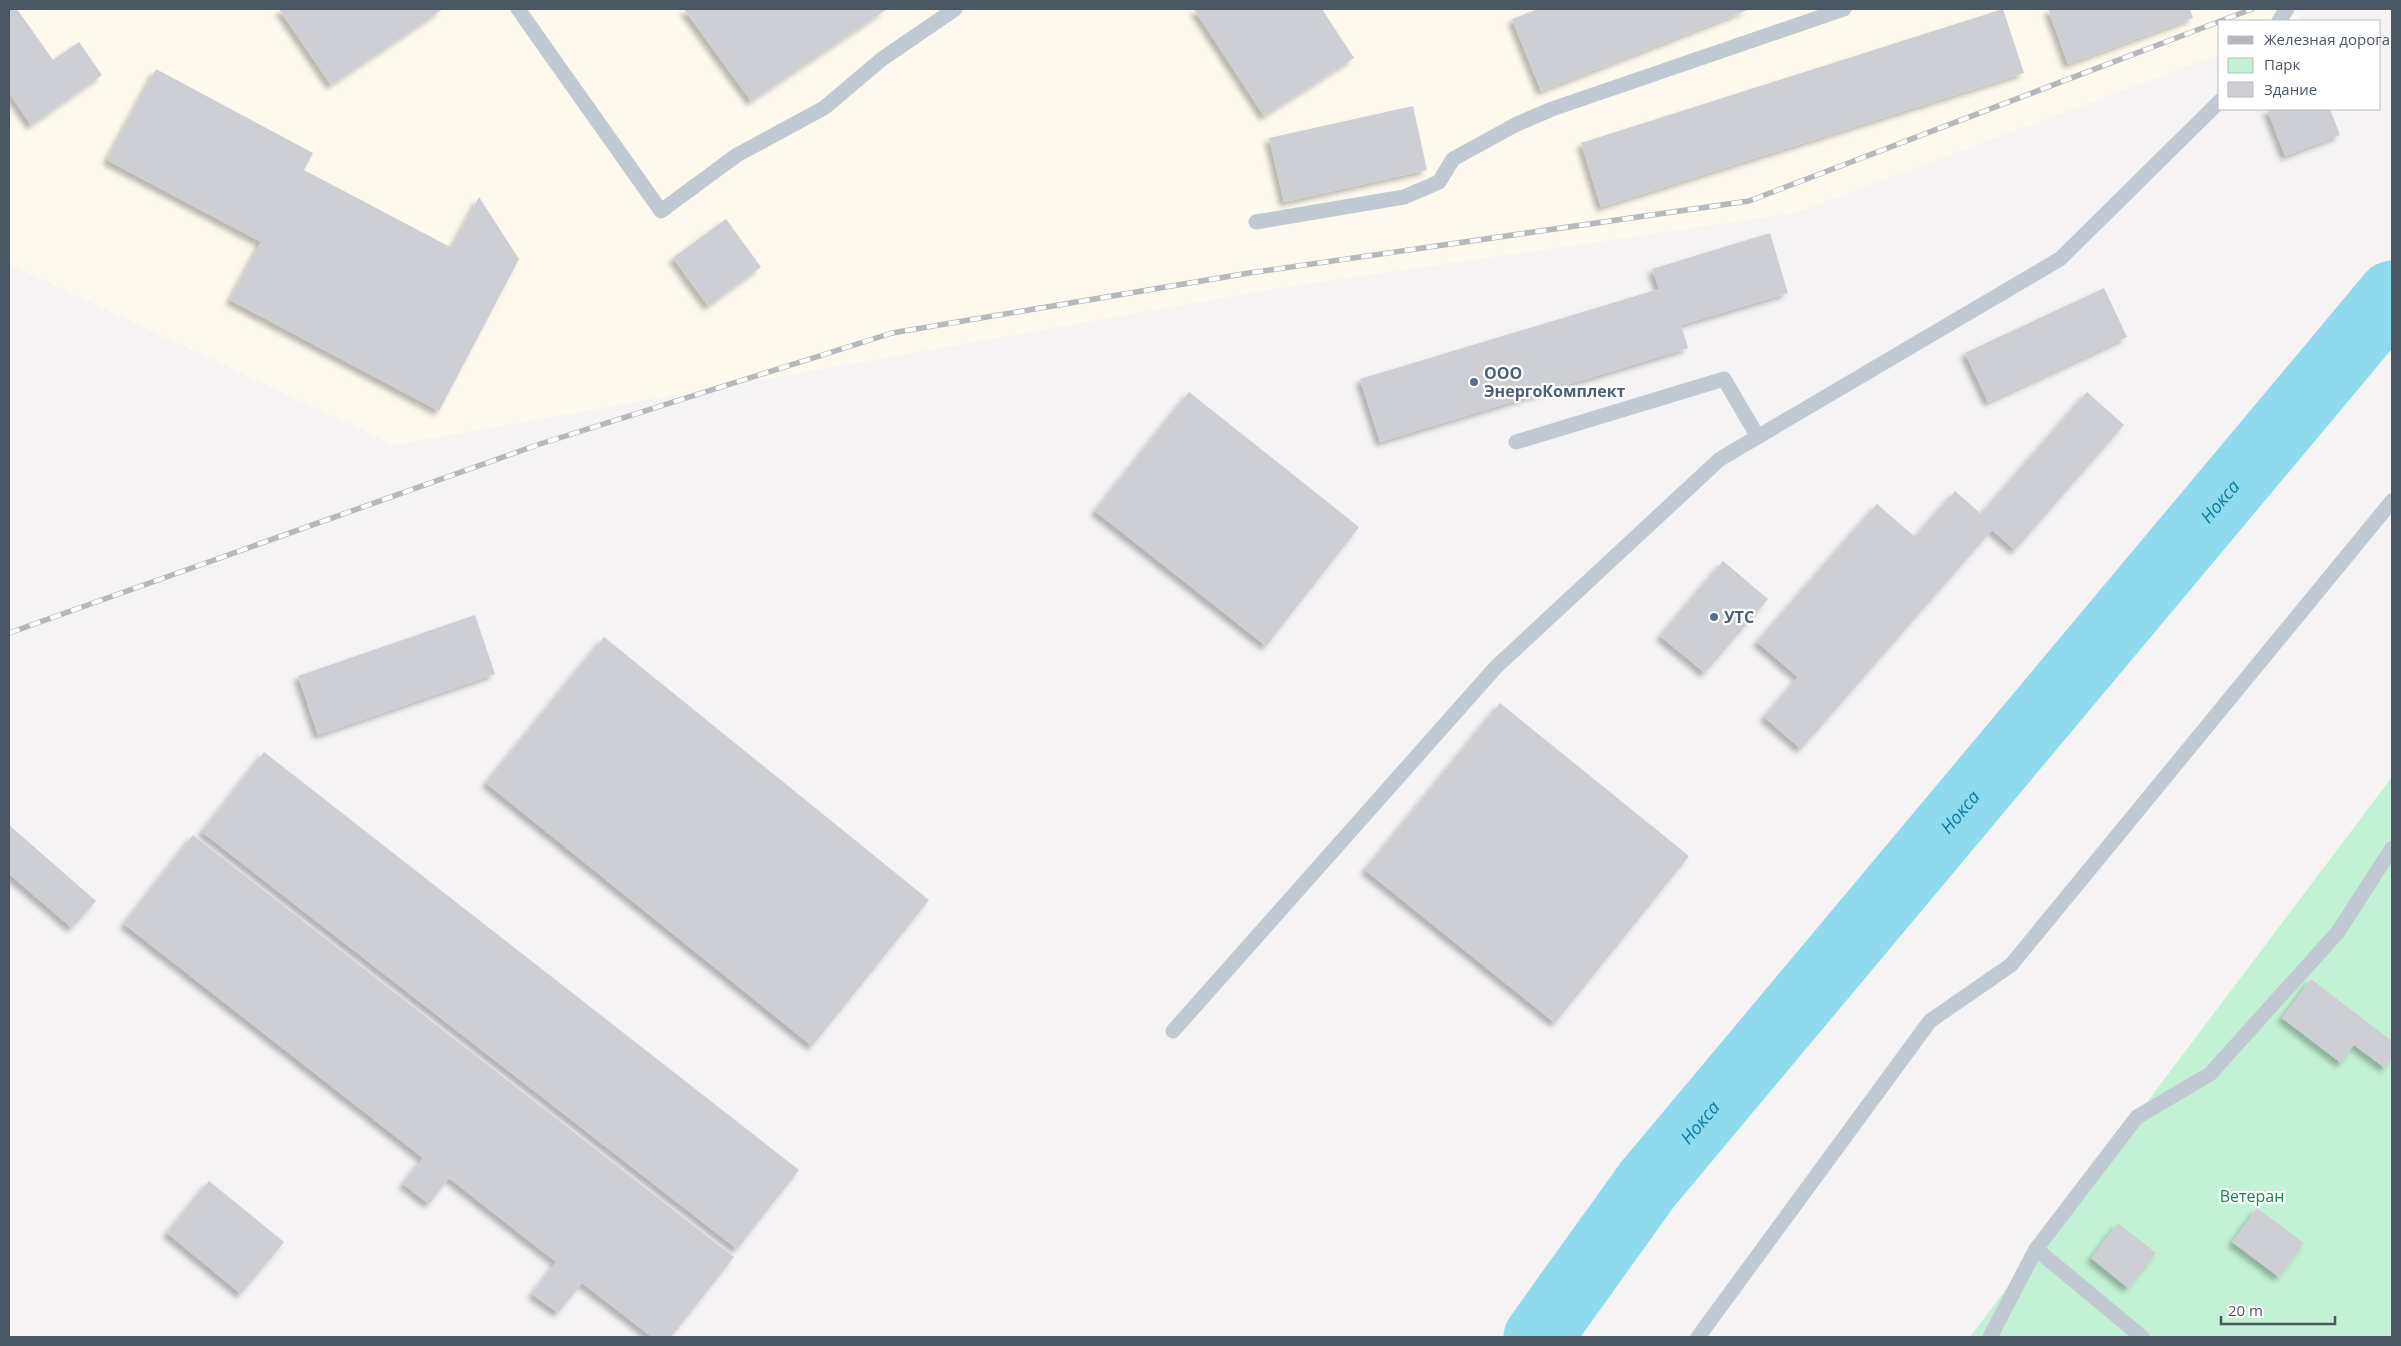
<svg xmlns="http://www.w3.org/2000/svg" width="2401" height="1346" font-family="'Open Sans',sans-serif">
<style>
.commercial{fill:#fdf9ef}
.green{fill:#c3f1d5}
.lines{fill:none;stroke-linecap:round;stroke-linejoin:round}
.river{stroke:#90daee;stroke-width:69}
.building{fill:#cdcfd5;filter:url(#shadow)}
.service{stroke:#c1cad2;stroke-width:15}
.rail-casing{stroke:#b5b8bd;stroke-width:5.5}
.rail{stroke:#fff;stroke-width:4;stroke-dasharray:11;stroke-linecap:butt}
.service-dot{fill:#5c6f8a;stroke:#fff;stroke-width:2}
.labels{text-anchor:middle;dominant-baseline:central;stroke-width:4.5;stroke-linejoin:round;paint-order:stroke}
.service-label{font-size:16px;font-weight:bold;fill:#4e5e75;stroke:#fff;text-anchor:start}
.park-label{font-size:16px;fill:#17864f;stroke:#fff}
.water-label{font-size:18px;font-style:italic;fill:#0c7c9b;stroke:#fff}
</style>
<defs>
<filter id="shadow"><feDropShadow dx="-4.5" dy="4.5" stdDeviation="2.5" flood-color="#0004"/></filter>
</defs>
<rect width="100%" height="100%" fill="#f5f3f3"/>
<path class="commercial" d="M9 9H2295L2300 21H2220V54L1795 213 1273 289 394 445 9 264Z"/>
<path class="green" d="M2392 777V1337H1970Z"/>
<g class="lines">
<path class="river" id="s1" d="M1538 1337 1647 1185 2392 295"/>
</g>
<path class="building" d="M9 9H17L53 60 79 42 102 75 31 125 9 93Z
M279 9H443L331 85Z
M684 9H887L751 101Z
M1194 9H1322L1354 58 1264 116Z
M1538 9H1750L1541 91 1512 19Z
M2003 9 2024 73 1601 207 1581 143Z
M2048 9H2190L2193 18 2068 64Z
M156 69 313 153 304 170 452 248 479 197 519 259 439 411 230 300 261 242 107 160Z
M1413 106 1427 170 1284 202 1269 138Z
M2267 109H2330L2340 135 2285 156Z
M726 219 761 267 708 306 673 258Z
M1770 233 1788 293 1681 325 1688 348 1380 442 1360 379 1659 289 1652 269Z
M2104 288 2127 337 1988 402 1965 353Z
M1189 392 1359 527 1266 646 1095 511Z
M2087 392 2124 425 2015 550 1992 530 1801 749 1764 717 1798 677 1757 642 1877 504 1915 537 1955 491 1981 514Z
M1723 561 1768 599 1705 673 1660 636Z
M475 615 495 674 318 735 298 676Z
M604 637 929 900 812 1046 486 783Z
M1500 703 1689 856 1555 1023 1365 870Z
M264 752 799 1170 737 1249 202 832Z
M9 825 96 901 72 928 9 874Z
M193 835 734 1257 671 1337H652L582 1283 558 1313 532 1294 556 1262 449 1178 429 1204 403 1184 423 1158 124 924Z
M2311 979 2392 1041V1058L2385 1068 2354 1045 2341 1063 2282 1018Z
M209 1181 284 1242 241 1294 167 1233Z
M2257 1208 2304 1243 2279 1277 2232 1242Z
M2118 1223 2156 1253 2128 1288 2091 1258Z"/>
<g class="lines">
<path class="service" d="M518 9 661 211 737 155 824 108 882 59 955 9
M2279 21 2287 9
M1256 222 1404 197 1439 182 1453 159 1517 124 1552 109 1844 9
M1516 442 1724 379 1758 437
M1173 1031 1496 667 1720 459 2060 259 2220 101
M2036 1249 2142 1337
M1698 1337 1930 1021 2011 965 2392 501
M1990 1337 2036 1249 2137 1117 2210 1074 2338 932 2392 848"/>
<g class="rail-casing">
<path id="rail" d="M9 633 537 445 892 333 1249 273 1749 201 2252 9"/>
</g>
<use href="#rail" class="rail"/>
</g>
<g class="service-dot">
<circle cx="1474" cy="382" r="5"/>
<circle cx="1714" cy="617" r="5"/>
</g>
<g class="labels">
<g class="service-label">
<text x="1484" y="373">ООО<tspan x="1484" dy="18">ЭнергоКомплект</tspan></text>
<text x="1724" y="617">УТС</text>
</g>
<g class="park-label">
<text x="2252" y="1196">Ветеран</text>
</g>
<g class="water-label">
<text stroke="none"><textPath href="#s1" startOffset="1079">Нокса</textPath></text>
<text stroke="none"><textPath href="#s1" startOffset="674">Нокса</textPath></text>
<text stroke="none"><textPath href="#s1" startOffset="269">Нокса</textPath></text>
</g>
</g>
<rect width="2401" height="1346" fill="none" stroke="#4a5661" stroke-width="20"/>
<rect x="2218" y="20" width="162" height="90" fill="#ffffff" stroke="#b7bbc0"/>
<rect x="2228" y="36" width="25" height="8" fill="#b5b8bd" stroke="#b7bbc0"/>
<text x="2264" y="45" font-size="15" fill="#4a5661">Железная дорога</text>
<rect x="2228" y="58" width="25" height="15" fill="#c3f1d5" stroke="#b7bbc0"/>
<text x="2264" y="70" font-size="15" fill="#4a5661">Парк</text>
<rect x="2228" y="82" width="25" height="15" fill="#cdcfd5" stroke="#b7bbc0"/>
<text x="2264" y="95" font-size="15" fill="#4a5661">Здание</text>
<path d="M2221 1316v8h114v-8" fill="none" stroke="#4a5661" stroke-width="2.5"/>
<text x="2228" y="1316" font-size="15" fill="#4a5661" stroke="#ffffff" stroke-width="4" paint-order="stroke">20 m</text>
</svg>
